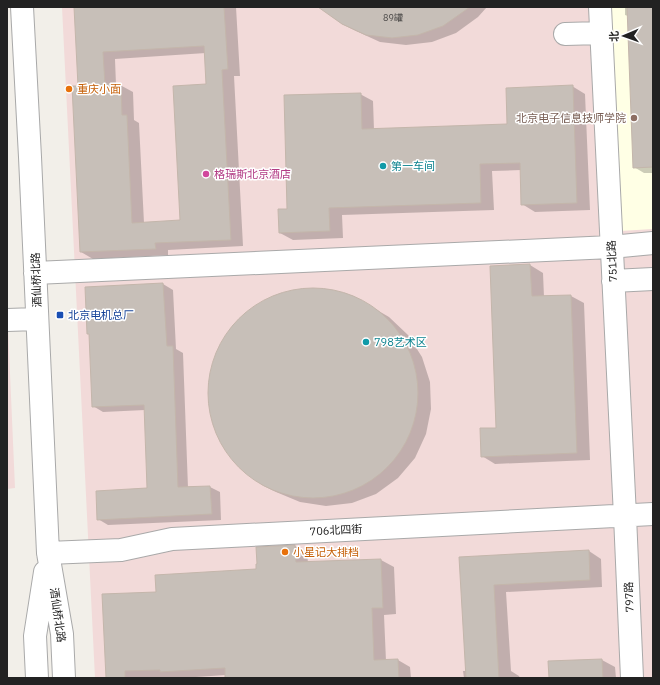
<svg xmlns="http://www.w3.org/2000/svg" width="660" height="685" font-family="'IBM Plex Sans','Noto Sans SC',sans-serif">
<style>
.commercial{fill:#f2dad9}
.education{fill:#ffffe5}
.shadow{fill:#0003;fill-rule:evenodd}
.building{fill:#c7bfb8;stroke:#c4b6ab;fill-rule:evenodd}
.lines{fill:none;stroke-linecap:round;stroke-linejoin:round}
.minor-casing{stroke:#a9a9a9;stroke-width:24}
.minor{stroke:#fff;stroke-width:22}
.food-dot{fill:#e8710a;stroke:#fff;stroke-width:1.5}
.education-dot{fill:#8d6e63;stroke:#fff;stroke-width:1.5}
.culture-dot{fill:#0f9aa8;stroke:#fff;stroke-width:1.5}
.hotel-dot{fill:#d1479c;stroke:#fff;stroke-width:1.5}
.transit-dot{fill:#1a4fb4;stroke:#fff;stroke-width:1.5}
.labels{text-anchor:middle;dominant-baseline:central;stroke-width:3;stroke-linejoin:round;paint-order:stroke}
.number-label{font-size:9px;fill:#4b4948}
.food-label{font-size:11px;fill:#c56008;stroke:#fff;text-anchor:start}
.education-label{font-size:11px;fill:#785e54;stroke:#fff;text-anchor:end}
.culture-label{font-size:11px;fill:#0d838f;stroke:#fff;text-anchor:start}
.hotel-label{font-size:11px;fill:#b23c85;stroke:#fff;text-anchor:start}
.street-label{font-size:11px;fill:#222;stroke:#fff}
.transit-label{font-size:11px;fill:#164399;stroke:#fff;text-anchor:start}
</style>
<rect width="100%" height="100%" fill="#f2efe9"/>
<path class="commercial" d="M62 7H653V678H95Z
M7 304 15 488 7 489Z"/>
<path class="education" d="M611 7H653V229L620 231Z"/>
<path class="shadow" d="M75 7H236L240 76H234L243 246 168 250V255L93 259 81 252 79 86ZM206 53 207 85 181 221 144 223 139 123 134 120 133 92 120 85H116L115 59Z
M320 7H487L478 17 456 33 432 42 406 45 380 42 356 31 342 24Z
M625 7H653V173H644L634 167 628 16 625 15Z
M572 86 585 94 590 210 535 212 522 204 521 170 492 171 494 210 342 215 343 238 293 240 280 233 288 210 360 94 373 101 374 130 508 125Z
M530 265 543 273 544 297 571 296 584 303 590 460 495 464 482 456 497 429 491 267Z
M163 284 173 290 176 349 183 353 188 488 210 487 220 492 221 520 108 525 98 519 148 489 145 410 103 412 93 406 90 334 86 288Z
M301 289H327L353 296 389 317 408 335 422 357 430 382 431 409 426 434 415 458 398 478 376 494 352 503 326 506 300 502 276 492 262 485 241 469 224 448 213 425 209 399 211 372 219 347 233 325 253 308 276 295Z
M295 546 307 553 308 563 381 560 394 567 396 614 384 615 386 661 398 660 410 667 411 678H226V675L196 677V678H107L157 593 257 570Z
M589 551 601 559 602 587 506 592 511 671 519 676 520 678H464L463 671H466L460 558Z
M602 660 615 667 616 678H550L549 662Z"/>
<path class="building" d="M74 7H224L228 69 222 70 231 240 155 243 156 249 80 252 72 86H78ZM204 46 206 84 173 86 180 220 132 223 127 115H122L121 84H105L103 52Z
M318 7H470L443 26 418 35 392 38 366 35 342 24Z
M627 7H653V167L633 168Z
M573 85 577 203 521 205 520 163 480 164 481 203 329 208 330 231 279 233 278 209H287L284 95 361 93 362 129 507 124 506 88Z
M530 264 532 296 571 295 577 453 481 457 480 428H496L490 266Z
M163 283 167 346H173L178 487 210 486 212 514 97 520 96 491 147 488 144 405 92 407 89 334H87L85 287Z
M208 393a105 105 0 1 1 210 0a105 105 0 1 1-210 0Z
M295 545 296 562 381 559 383 608H372L374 660 398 659 399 678H225V668L160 672V670L125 671V678H106L102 594 156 592 155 575 256 569V564H257L256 547Z
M589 550 590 580 494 585 499 678H466L459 557Z
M602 659 603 678H549L548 661Z"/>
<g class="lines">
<g class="minor-casing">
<path id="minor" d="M22 7 30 157 48 553 62 634 64 678
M600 7 625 516 632 678
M565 34 601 33
M35 273 611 247 653 243
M613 281 653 279
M7 320 37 319
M48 553 121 550 172 539 653 514
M37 678 35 636 45 572"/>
</g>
<use href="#minor" class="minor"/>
</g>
<g class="food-dot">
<circle cx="69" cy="89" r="4"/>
<circle cx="285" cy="552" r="4"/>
</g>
<circle class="education-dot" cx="634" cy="118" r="4"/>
<g class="culture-dot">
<circle cx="383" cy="166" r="4"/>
<circle cx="366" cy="342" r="4"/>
</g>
<circle class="hotel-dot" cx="206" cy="174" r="4"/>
<rect class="transit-dot" x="56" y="311" width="8" height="8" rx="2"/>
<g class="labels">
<g class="number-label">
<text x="393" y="17">89罐</text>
</g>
<g class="food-label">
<text x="77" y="89">重庆小面</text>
<text x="293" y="552">小星记大排档</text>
</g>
<g class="education-label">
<text x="626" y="118">北京电子信息技师学院</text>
</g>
<g class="culture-label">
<text x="391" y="166">第一车间</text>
<text x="374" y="342">798艺术区</text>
</g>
<g class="hotel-label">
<text x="214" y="174">格瑞斯北京酒店</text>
</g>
<g class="street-label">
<text transform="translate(612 261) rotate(-93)">751北路</text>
<text transform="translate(36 280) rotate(-92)">酒仙桥北路</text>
<text transform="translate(336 530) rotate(-3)">706北四街</text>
<text transform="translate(629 597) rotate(-92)">797路</text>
<text transform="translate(58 615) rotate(82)">酒仙桥北路</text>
</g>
<g class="transit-label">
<text x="68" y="315">北京电机总厂</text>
</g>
</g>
<rect width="660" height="685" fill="none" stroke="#222222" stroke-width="16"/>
<g transform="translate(624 36) rotate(268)" stroke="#ffffff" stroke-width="3" paint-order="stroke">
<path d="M0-3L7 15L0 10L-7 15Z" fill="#222222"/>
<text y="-6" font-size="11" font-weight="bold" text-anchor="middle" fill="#222222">北</text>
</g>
</svg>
